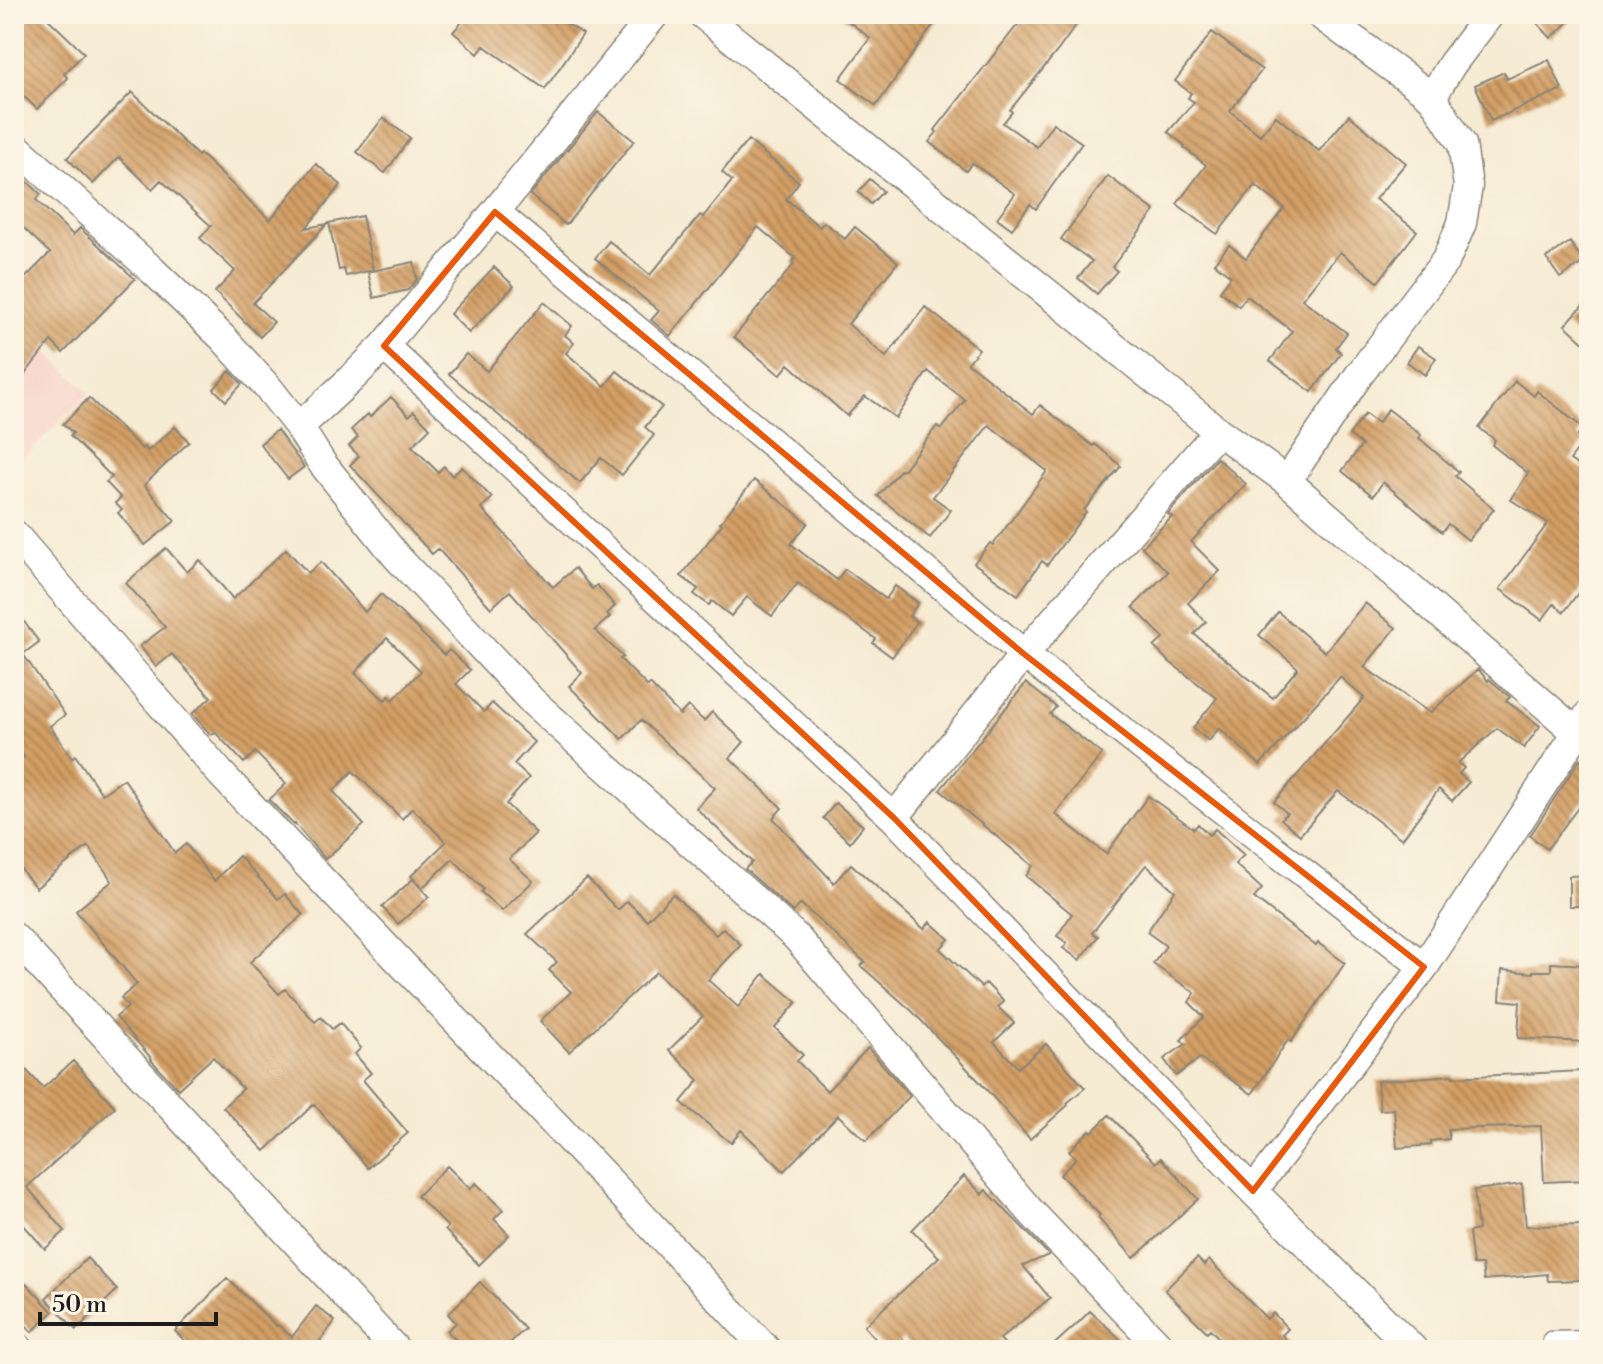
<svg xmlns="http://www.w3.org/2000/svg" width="1603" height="1364" font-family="'Libre Bodoni',serif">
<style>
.built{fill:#f7d1c7}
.building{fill:url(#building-back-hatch);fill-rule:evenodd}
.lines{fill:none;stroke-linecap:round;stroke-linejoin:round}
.service-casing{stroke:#898478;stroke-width:17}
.minor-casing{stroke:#898478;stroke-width:31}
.service{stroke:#fff;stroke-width:14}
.minor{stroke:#fff;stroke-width:28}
.marked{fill:none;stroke:#e8590c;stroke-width:6;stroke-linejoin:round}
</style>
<defs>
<pattern id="building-back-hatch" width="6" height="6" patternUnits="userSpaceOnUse" patternTransform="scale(2)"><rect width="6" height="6" fill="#d39f65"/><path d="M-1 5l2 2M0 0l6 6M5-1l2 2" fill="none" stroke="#aa8152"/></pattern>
</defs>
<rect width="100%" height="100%" fill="#fcf5e5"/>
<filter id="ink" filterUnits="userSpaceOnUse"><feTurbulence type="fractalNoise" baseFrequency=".0125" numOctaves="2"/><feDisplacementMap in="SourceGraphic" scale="16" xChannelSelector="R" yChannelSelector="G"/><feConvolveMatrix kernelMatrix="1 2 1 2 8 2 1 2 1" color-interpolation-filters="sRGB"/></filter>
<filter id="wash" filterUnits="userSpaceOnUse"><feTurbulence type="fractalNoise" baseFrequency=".006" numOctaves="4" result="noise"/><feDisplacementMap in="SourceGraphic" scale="32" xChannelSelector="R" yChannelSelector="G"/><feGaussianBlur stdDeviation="1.8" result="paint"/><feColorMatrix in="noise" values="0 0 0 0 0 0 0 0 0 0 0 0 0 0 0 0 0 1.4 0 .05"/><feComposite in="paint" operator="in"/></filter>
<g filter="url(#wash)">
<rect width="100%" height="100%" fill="#f6ebd3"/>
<path class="built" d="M14 319 89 393 14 467Z"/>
<g id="blocks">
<path class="building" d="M14 14H43L84 53 64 74 68 78 37 109 14 87Z
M469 14H553L583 34 545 89 484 46 478 54 453 32Z
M839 14H941L876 106 840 79 870 38Z
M1026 14H1084L1059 49 1010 110 1012 112 1003 123 1037 147 1053 123 1082 143 1036 209 1030 204 1012 229 997 218 1015 194 972 163 966 171 929 142 937 132 935 130Z
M1529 14H1578L1551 38Z
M1212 32 1262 70 1230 111 1260 135 1276 116 1319 151 1349 115 1406 163 1375 199 1417 231 1378 282 1340 252 1302 299 1347 333 1336 348 1341 353 1312 392 1270 361 1292 331 1247 296 1239 306 1220 291 1231 276 1214 263 1229 245 1246 258 1284 208 1255 185 1217 234 1177 204 1206 165 1184 148 1185 146 1168 132 1194 102 1188 98 1191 93 1175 81Z
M1549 60 1562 89 1491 121 1475 85 1504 72 1507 79Z
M132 92 198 156 200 154 270 220 316 164 341 185 306 228 327 224 253 303 274 322 260 337 215 292 235 271 200 238 211 226 161 180 152 189 119 157 93 184 67 158Z
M598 112 634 141 566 225 530 195Z
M383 118 410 138 385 173 357 152Z
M748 140 799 182 786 199 820 227 824 222 845 239 855 227 898 262 848 324 886 357 925 307 979 349 968 363 1033 414 1040 405 1093 446 1095 444 1121 466 1084 510 1086 512 1047 565 1042 561 1018 595 974 563 990 543 993 545 1047 471 989 425 933 497 951 510 930 538 878 496 900 470 902 471 937 426 941 430 965 400 928 371 896 418 865 396 847 416 789 364 780 375 734 337 794 264 792 262 795 258 758 227 670 336 651 320 659 311 595 258 609 241 650 275 700 215 703 217 732 181 722 172Z
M14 169 41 194 36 200 73 235 80 228 135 279 63 353 51 341 14 388V269L24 279 50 253 14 219Z
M1108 176 1155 211 1112 267 1117 271 1097 294 1078 278 1092 261 1061 239Z
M870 179 883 191 871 204 858 192Z
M362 216 373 270 346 276 344 269 339 270 329 223Z
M1570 242 1584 262 1560 278 1546 258Z
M414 262 417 279 408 290 374 298 368 272Z
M494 267 514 286 469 333 450 314Z
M1589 299V347L1565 325Z
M544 302 572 326 565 335 574 343 566 353 605 386 617 371 662 407 645 427 654 435 622 475 601 458 580 483 449 374 466 354 487 371Z
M1418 346 1436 358 1425 375 1407 362Z
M230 371 242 384 226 401 214 389Z
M1515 381 1534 396 1537 391 1583 428 1577 436 1584 442 1570 460 1589 473V578L1564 612 1554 604 1542 620 1500 589 1548 523 1511 500 1528 473 1492 445 1495 440 1479 428Z
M391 397 409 416 414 411 430 428 412 446 438 472 444 466 452 476 462 467 492 498 481 508 553 587 575 568 592 589 597 585 615 606 607 614 610 617 595 630 623 657 620 659 648 687 650 684 680 715 688 706 704 721 712 712 744 742 730 758 782 808 773 818 834 883 851 864 924 929 930 922 949 939 940 949 981 987 986 983 1004 1002 998 1007 1014 1023 994 1042 1018 1068 1046 1044 1085 1088 1067 1103 1068 1105 1030 1139 978 1080 913 1012 861 966 865 962 801 904 793 912 745 869 752 862 696 808 715 788 641 720 622 739 569 686 582 673 510 591 491 608 438 549 432 554 350 465 359 456 349 446 358 437 351 430 368 414 370 417Z
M89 398 142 449 144 447 148 451 175 427 189 442 144 485 175 521 145 545 118 513 122 510 115 503 121 498 106 482 112 477 70 436 73 433 63 424Z
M1388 409 1421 435 1419 438 1459 472 1455 476 1494 509 1468 540 1448 524 1442 532 1383 482 1373 496 1342 471 1362 445 1349 435 1365 414 1378 423Z
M277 430 304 467 288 479 260 444Z
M1217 458 1246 484 1191 542 1220 571 1188 603 1206 622 1194 634 1273 698 1298 668 1259 635 1278 612 1325 652 1365 603 1396 628 1364 667 1430 713 1478 669 1488 681 1489 679 1510 697 1506 701 1540 726 1524 748 1497 728 1458 763 1464 768 1459 774 1469 782 1452 801 1439 789 1402 839 1338 791 1300 835 1281 819 1287 813 1274 802 1364 698 1340 677 1260 765 1219 728 1209 741 1193 728 1217 698 1167 660 1154 647 1164 638 1133 607 1168 572 1142 547 1172 517 1168 514Z
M754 480 808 523 791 544 837 580 845 569 886 599 895 586 918 603 909 616 917 622 892 657 873 643 876 639 798 583 772 616 747 597 731 616 712 601 709 605 694 594 698 589 681 576 722 524 720 523Z
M166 548 187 572 200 560 233 599 286 549 308 573 321 562 365 612 381 594 444 655 449 650 470 670 456 684 484 712 492 703 534 742 514 764 529 778 506 804 536 833 509 859 533 881 502 911 481 892 483 889 453 859 422 888 411 876 446 842 412 808 402 819 353 771 333 791 364 825 325 859 295 824 294 825 269 800 286 784 255 752 244 763 215 732 211 735 192 714 211 697 172 654 156 667 140 646 165 627 126 583ZM387 638 421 671 393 700 389 696 385 700 355 673Z
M14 608 39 642 23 654 65 715 50 726 72 758 75 755 102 794 124 779 175 853 186 844 214 881 239 856 278 899 285 894 303 915 250 962 279 994 285 989 315 1022 321 1017 332 1029 340 1023 361 1048 355 1054 371 1073 363 1080 408 1133 368 1168 314 1104 265 1151 223 1107 243 1089 213 1057 178 1089 151 1060 152 1059 116 1017 128 1007 121 998 137 984 76 911 112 881 88 846 36 888 14 861V764L24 757 14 742Z
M1026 683 1056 707 1050 714 1102 754 1055 814 1106 854 1148 796 1194 829 1198 824 1209 835 1215 829 1244 855 1235 864 1262 889 1254 898 1316 946 1318 943 1345 963 1291 1042 1288 1040 1252 1094 1200 1058 1176 1076 1164 1059 1186 1044 1181 1040 1204 1017 1189 1002 1195 993 1153 964 1166 946 1147 932 1175 891 1146 865 1092 933 1098 936 1080 960 1063 948 1067 943 1057 936 1072 914 1026 876 1033 866 940 790Z
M1580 759 1589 766V793L1547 849 1530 836Z
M836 803 863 826 850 842 823 818Z
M1589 875V906H1569V876Z
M587 878 618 910 627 901 647 920 673 894 716 935 723 928 741 945 708 980 738 1007 764 974 797 1002 775 1028 803 1055 797 1061 827 1091 868 1048 910 1096 866 1141 838 1115 784 1171 741 1130 731 1143 681 1102 699 1080 669 1050 703 1016 656 972 569 1052 540 1021 571 992 549 970 557 962 527 934Z
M413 879 429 897 398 924 382 907Z
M1551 963 1586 965 1583 1042 1518 1038 1520 1002 1500 1000 1502 970 1533 973V971H1551Z
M14 1057 43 1088 73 1061 115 1107 27 1187 65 1231 45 1249 14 1214Z
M1583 1071 1588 1180 1544 1182 1541 1126 1448 1129 1449 1139 1431 1141V1145L1397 1148 1394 1109 1380 1110 1377 1081 1453 1075V1077Z
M1109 1115 1156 1163 1161 1158 1198 1199 1134 1258 1098 1218 1100 1215 1060 1175 1076 1158 1069 1151 1090 1130 1092 1132Z
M447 1166 470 1189 476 1183 503 1210 494 1219 509 1235 479 1265 445 1230 448 1227 417 1196Z
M964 1176 982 1194 986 1190 1049 1255 1023 1266 1050 1298 1000 1339 1010 1350H913L903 1339 891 1350H885L864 1326 939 1257 912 1230Z
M1522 1184 1526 1226 1584 1225 1585 1280 1548 1281 1547 1274 1484 1280 1482 1265H1473L1469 1232 1478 1230 1474 1190Z
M87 1258 117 1290 76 1330 46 1298Z
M1197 1258 1204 1265 1209 1260 1267 1319 1273 1313 1288 1329 1282 1335 1296 1350H1230L1210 1329 1207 1332 1165 1290Z
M227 1278 276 1326 278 1325 292 1337 316 1306 335 1321 313 1350H194L175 1331Z
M480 1282 525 1329 502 1350H465L447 1331 456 1323 448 1314Z
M26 1283 53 1312 32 1332 14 1313V1294Z
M1090 1311 1132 1350H1048L1080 1321Z"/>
</g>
</g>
<g filter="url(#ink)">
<use href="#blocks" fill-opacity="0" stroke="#898478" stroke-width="2"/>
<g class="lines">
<g class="service-casing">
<path id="service" d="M1550 1339 1589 1338"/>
</g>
<g class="minor-casing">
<path id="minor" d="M702 14 1218 431 1287 481 1576 732
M1432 97 1452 64 1490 14
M14 145 152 270 223 338 270 390 299 427 322 463 396 556 533 702 796 937 1031 1212 1163 1350
M495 212 1024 654 1424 967
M384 346 894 818 1253 1191 1414 1350
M299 427 350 380 384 346 495 212 655 14
M1287 481 1359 375 1446 260 1462 223 1468 186 1462 144 1432 97 1319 14
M14 534 221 774 631 1204 767 1350
M894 818 1024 654 1218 431
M14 937 396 1350
M1253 1191 1424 967 1589 714
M14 1344 20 1350"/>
</g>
<use href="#service" class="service"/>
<use href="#minor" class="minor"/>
</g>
</g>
<path class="marked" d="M495 212 1024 654 1424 967 1253 1191 894 818 384 346Z"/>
<rect width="1603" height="1364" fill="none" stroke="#fcf5e5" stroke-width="48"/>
<path d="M40 1312v12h176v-12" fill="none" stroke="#1c1c1c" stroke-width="4"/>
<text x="52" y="1312" font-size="24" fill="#1c1c1c" stroke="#fcf5e5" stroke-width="6" paint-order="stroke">50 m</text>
</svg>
